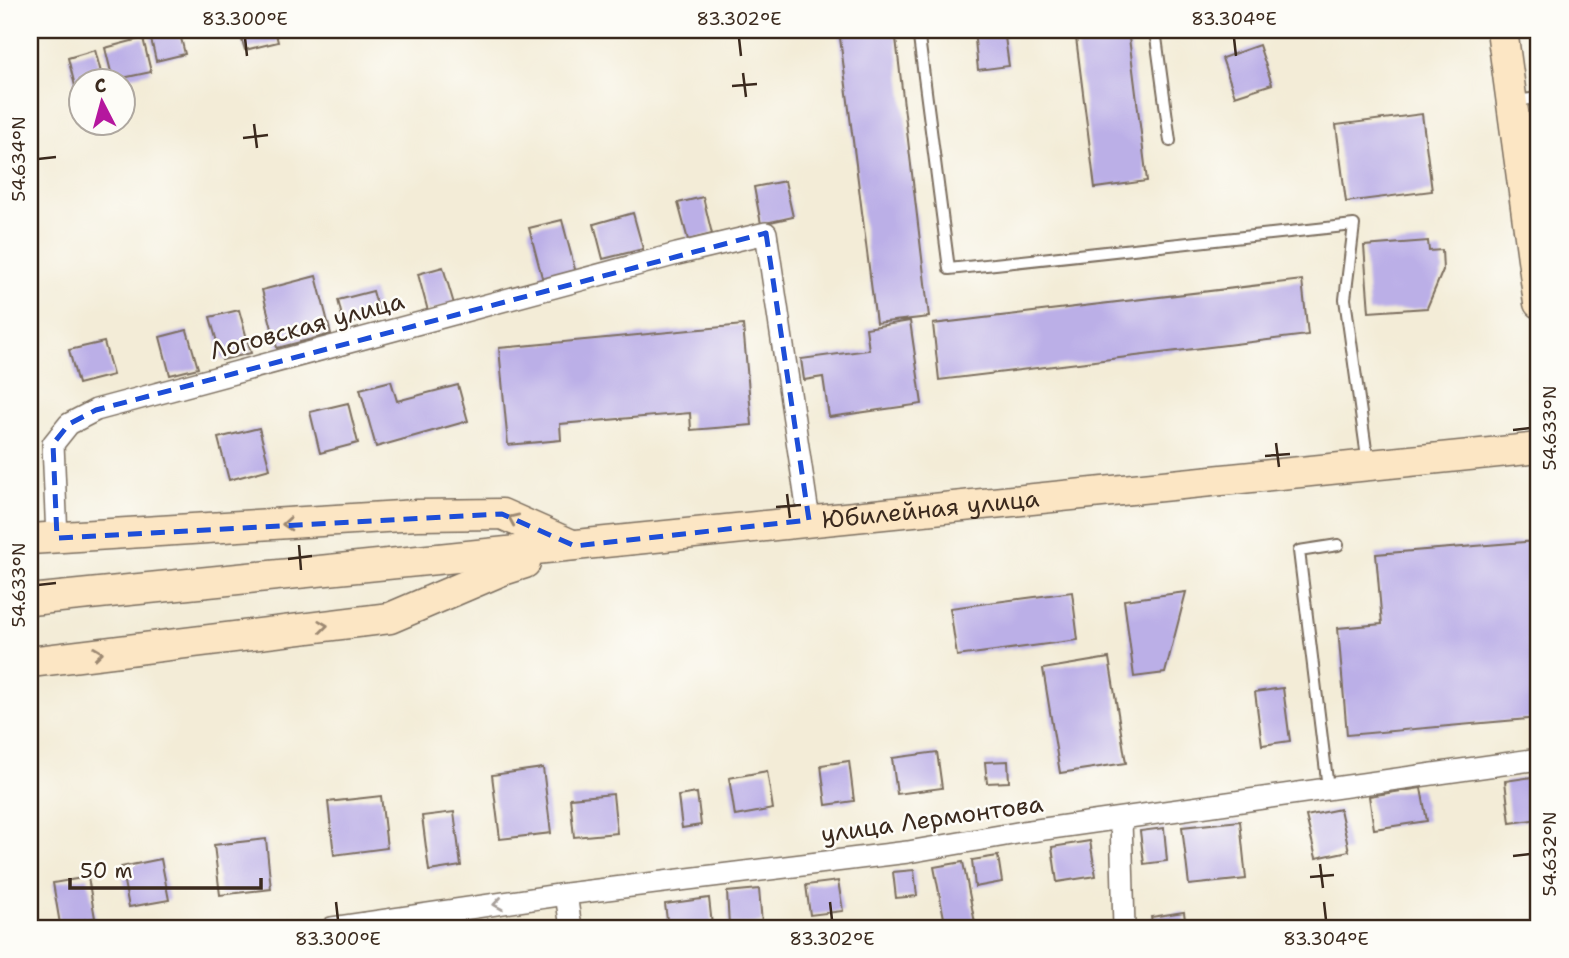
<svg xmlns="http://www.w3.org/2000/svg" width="1569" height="958" font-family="'Shantell Sans',sans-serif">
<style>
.building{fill:#bbafe7}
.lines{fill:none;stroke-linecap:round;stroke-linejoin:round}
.lane-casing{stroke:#7b6e5f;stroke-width:14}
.street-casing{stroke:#7b6e5f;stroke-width:24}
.secondary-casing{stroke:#7b6e5f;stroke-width:33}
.lane{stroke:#fff;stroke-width:10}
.street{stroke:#fff;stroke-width:21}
.secondary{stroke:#fce6c4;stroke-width:30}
.oneway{stroke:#9c8871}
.oneway2{stroke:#a79f9a}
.marked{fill:none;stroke:#1d4ed8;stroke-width:5;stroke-dasharray:14 9;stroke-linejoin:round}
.ticks{fill:none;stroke:#3b2a1e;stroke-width:2.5}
.labels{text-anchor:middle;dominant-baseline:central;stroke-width:5;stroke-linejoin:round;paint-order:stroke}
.street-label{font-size:24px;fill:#3b2a1e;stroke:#fdfcf7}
.neatline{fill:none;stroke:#3b2a1e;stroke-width:2.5}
.ticks-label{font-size:18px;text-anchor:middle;fill:#3b2a1e}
</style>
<rect width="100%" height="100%" fill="#fdfcf7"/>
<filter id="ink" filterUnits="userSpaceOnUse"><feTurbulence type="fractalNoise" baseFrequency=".0143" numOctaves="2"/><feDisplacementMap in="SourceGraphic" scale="14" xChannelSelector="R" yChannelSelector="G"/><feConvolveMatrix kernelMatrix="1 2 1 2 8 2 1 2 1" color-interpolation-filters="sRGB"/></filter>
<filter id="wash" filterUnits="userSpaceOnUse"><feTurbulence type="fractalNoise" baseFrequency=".00686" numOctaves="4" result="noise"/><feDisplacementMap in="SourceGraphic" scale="28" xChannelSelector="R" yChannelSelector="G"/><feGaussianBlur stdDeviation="1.57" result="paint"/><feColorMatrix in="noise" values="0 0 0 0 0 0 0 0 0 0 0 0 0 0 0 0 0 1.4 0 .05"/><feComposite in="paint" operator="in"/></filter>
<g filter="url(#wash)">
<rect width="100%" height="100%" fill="#f3ecd7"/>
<g id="blocks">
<path class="building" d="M149 30H179L185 54 156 61Z
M239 30H275L278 42 245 50Z
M839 30H895L929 317 876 323Z
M974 30H1004L1009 66 978 70Z
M1075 30H1128L1147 181 1095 188Z
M143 38 151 72 113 80 105 48Z
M1259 45 1272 84 1235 96 1222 58Z
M95 50 103 80H80V88L76 90 68 58Z
M30 87 35 104 30 105Z
M1422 114 1432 191 1346 202 1336 125Z
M785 181 793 217 761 224 754 187Z
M703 197 712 234 688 240 678 203Z
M633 213 643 249 603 259 594 224Z
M562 220 576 273 543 281 529 228Z
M1428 241 1429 251 1442 250 1443 270 1427 308 1369 312 1364 246Z
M443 267 454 304 428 311 418 274Z
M316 276 331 334 277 348 262 290Z
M1302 280 1308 335 939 380 933 324Z
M373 291 380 316 344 325 338 300Z
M239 310 251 353 222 360 210 317Z
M910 321 922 404 829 417 823 377 804 380 801 359 869 350 866 328Z
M743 325 752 425 691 430 690 413 560 424 561 440 508 445 499 348Z
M187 330 198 368 170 375 160 337Z
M104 342 113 375 78 384 69 350Z
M391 381 397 401 458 385 468 421 376 447 360 389Z
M348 403 358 443 320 453 310 412Z
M259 428 270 469 229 480 218 438Z
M1536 541 1539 576V718L1347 735 1338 628 1382 624 1376 554Z
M1072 592 1078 640 957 656 950 608Z
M1186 592 1165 673 1134 677 1124 600Z
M1109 658 1126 763 1060 773 1043 669Z
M1283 688 1290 741 1262 745 1255 692Z
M937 752 942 788 897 794 892 758Z
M849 761 854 801 826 805 821 765Z
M1008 761 1009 782 987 783 985 762Z
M543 768 551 833 500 839 492 775Z
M767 771 773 809 735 816 729 778Z
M1539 776V819L1510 823 1505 781Z
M1421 788 1427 821 1374 829 1369 796Z
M697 793 701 825 682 828 678 796Z
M613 794 617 833 574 837 570 798Z
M381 796 387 848 334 855 328 802Z
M1340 809 1349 851 1316 858 1306 816Z
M454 812 461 866 429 871 422 816Z
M1240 821 1246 879 1189 885 1182 827Z
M1164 828 1167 861 1144 864 1140 831Z
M266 839 271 889 220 895 214 845Z
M1090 841 1096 876 1057 882 1052 847Z
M998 856 1002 882 975 887 972 860Z
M161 859 169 900 129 907 121 867Z
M963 862 975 923 946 928 934 867Z
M914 870 917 896 896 898 893 872Z
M88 877 95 918 60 924 53 883Z
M838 881 843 911 810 915 806 885Z
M759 889 762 923 729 925 727 892Z
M709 898 712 925 668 928 665 904Z
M1184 912 1186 928H1153L1151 917Z"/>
</g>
</g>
<g filter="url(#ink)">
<use href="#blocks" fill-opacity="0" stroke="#7b6e5f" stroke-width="2"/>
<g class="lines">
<g class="lane-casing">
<path id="lane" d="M918 30 949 269 1354 225 1345 299 1368 464
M1155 30 1170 141
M1514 101 1539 98
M1328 788 1299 551 1338 545"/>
</g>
<g class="street-casing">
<path id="street" d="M57 538 53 444 69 424 96 410 677 254 766 233 809 520
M1121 819 1124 928
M566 894 571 928
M332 928 566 894 908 852 1023 832 1539 759"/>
</g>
<g class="secondary-casing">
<g id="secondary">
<path d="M1502 30 1539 303"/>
<path d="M30 539 417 515 502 514 572 545"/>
<path id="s1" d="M30 600 1539 448"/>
<path d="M30 662 390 618 500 571 525 563"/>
</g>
</g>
<use href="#lane" class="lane"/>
<use href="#street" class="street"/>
<use href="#secondary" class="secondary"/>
</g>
<defs><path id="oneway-chevron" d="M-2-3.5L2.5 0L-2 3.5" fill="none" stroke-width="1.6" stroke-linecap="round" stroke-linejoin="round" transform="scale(1.75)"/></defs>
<g class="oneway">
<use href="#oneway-chevron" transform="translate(513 519) rotate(-156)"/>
<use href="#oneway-chevron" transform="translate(287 524) rotate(176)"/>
<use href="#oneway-chevron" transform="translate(323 626) rotate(-7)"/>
<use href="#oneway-chevron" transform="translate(98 653) rotate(-7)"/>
</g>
<use class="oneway2" href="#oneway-chevron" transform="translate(498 904) rotate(172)"/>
</g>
<path class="marked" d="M766 233 809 520 575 546 502 514 57 538 53 444 69 424 96 410Z"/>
<path class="ticks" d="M245 38 247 56M739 38 741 56M1234 38 1236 56M743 73 746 97M732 86 757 84M254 124 257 148M243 138 268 135M38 159 56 157M1513 430 1530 428M1276 443 1279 467M1265 456 1290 454M787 494 790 518M776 507 801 505M299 545 301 570M288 559 312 556M38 585 56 583M1513 856 1530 854M1320 864 1323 888M1310 877 1334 875M336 902 338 920M830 902 832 920M1324 902 1326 920"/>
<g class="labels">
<g class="street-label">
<text transform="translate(307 326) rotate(-15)">Логовская улица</text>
<text stroke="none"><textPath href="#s1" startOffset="905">Юбилейная улица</textPath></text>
<text transform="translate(932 819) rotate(-8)">улица Лермонтова</text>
</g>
</g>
<rect width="1569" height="958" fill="none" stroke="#fdfcf7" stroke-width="77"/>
<g transform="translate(102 102) rotate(354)"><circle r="33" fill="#fdfcf7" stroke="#afa8a0" stroke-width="2"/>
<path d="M0-5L12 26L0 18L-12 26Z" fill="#b5179e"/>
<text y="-10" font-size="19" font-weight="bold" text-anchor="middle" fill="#3b2a1e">С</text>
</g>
<path d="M70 878v10h191v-10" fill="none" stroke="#3b2a1e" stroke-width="3.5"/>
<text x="80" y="878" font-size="21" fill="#3b2a1e" stroke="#fdfcf7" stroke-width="5" paint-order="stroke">50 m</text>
<rect x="38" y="38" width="1492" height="882" class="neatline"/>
<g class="ticks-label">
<text x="245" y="25">83.300°E</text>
<text x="739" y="25">83.302°E</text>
<text x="1234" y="25">83.304°E</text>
<text transform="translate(19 159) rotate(-90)" y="6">54.634°N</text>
<text transform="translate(1550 428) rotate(-90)" y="6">54.633°N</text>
<text transform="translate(19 585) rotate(-90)" y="6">54.633°N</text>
<text transform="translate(1550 854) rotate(-90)" y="6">54.632°N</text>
<text x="338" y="945">83.300°E</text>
<text x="832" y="945">83.302°E</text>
<text x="1326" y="945">83.304°E</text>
</g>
</svg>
